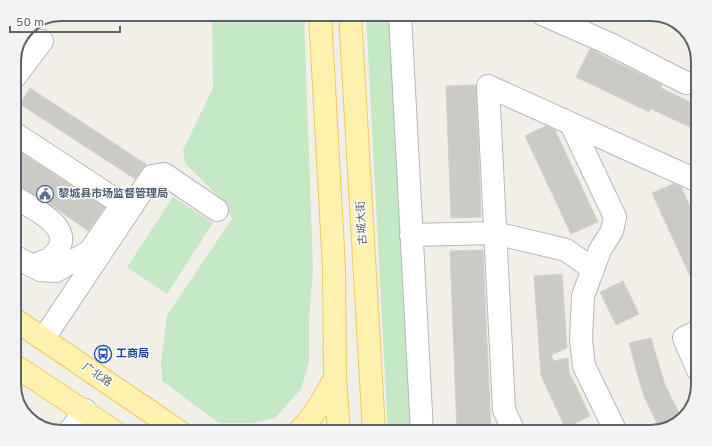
<svg xmlns="http://www.w3.org/2000/svg" width="712" height="446" font-family="Overpass,'Noto Sans SC',sans-serif">
<style>
.green{fill:#c5e8c5}
.building{fill:#cccac5;stroke:#d6d1c6}
.lines{fill:none;stroke-linecap:round;stroke-linejoin:round}
.minor-casing{stroke:#b5b8bc;stroke-width:24}
.major-casing{stroke:#f2c960;stroke-width:24}
.minor{stroke:#fff;stroke-width:22}
.major{stroke:#fff2af;stroke-width:22}
.rail{stroke:#b6b7b8;stroke-width:3;stroke-dasharray:1 5;stroke-linecap:butt}
.labels{text-anchor:middle;dominant-baseline:central;stroke-width:3;stroke-linejoin:round;paint-order:stroke}
.service-label{font-size:11px;font-weight:bold;fill:#4e5e75;stroke:#fff;text-anchor:start}
.street-label{font-size:11px;fill:#5f6368;stroke:#fff}
.transit-label{font-size:11px;font-weight:bold;fill:#164399;stroke:#fff;text-anchor:start}
.rim{fill:none;stroke:#5f6368;stroke-width:2}
</style>
<rect width="100%" height="100%" fill="#f1efe8"/>
<path class="green" d="M212 14H304L313 270 309 319V362L301 389 275 418 253 423H219L162 381 161 362 167 315 232 219 227 205 185 163 183 150 213 88Z
M366 14H393L411 432H388Z
M173 197 213 223 167 294 127 267Z"/>
<path class="building" d="M590 49 662 85 661 88 698 106V111L690 127 651 109 649 112 576 77Z
M476 85 481 217 451 218 446 86Z
M30 88 147 165 142 169 135 179 20 104Z
M546 126 555 130 598 222 571 234 525 136Z
M14 148 105 207 88 231 49 203 14 183Z
M673 184 681 187 698 224V293L652 193Z
M483 250 491 432H457L450 251Z
M562 274 567 348 551 355 554 361 568 358 569 372 590 416 565 428 541 375 534 276Z
M623 281 639 314 616 325 600 292Z
M651 338 665 385 682 419 674 426 660 429 643 394 629 343Z"/>
<g class="lines">
<g class="minor-casing">
<path id="minor" d="M400 14 422 432
M542 14 610 44 686 83
M14 78 42 41
M571 124 615 217 612 231 600 250 583 296 581 340 584 366 616 432
M14 133 122 204 90 251 56 271 40 270 14 256
M14 197C34 209 81 229 52 257 47 261 38 263 32 266
M411 235 495 233 566 250 593 269
M698 331 684 338 698 370
M44 338 152 176 164 174 217 210
M69 432 85 410
M514 432 504 410 488 86 698 181"/>
</g>
<g class="major-casing">
<path id="major" d="M320 14 334 268 335 378 339 432
M350 14 374 432
M14 319 180 432
M14 365 115 432
M298 432C315 416 324 398 335 378"/>
</g>
<use href="#minor" class="minor"/>
<use href="#major" class="major"/>
<path class="rail" d="M648 14 680 28"/>
</g>
<defs>
<g id="civic-ring" transform="scale(0.9)"><circle r="9.5" fill="#fff" stroke="#5c6f8a" stroke-width="1.5"/><path d="M-.6-6.5H3V-4.5H.6V-3L4-1V1h2V6H-6V1h2V-1L-.6-3ZM-1.2 2.5V6h2.4V2.5Z" fill="#5c6f8a"/></g>
<g id="bus-ring" transform="scale(0.9)"><circle r="9.5" fill="#fff" stroke="#1a4fb4" stroke-width="1.5"/><path d="M-5-6H5V4H4V6H2V4H-2V6H-4V4H-5ZM-3.5-4V0h7V-4ZM-3.5 1.2v1.5H-2V1.2ZM2 1.2v1.5H3.5V1.2Z" fill="#1a4fb4"/></g>
</defs>
<g fill-rule="evenodd">
<use href="#civic-ring" x="45" y="194"/>
<use href="#bus-ring" x="103" y="354"/>
</g>
<g class="labels">
<g class="service-label">
<text x="58" y="194">黎城县市场监督管理局</text>
</g>
<g class="street-label">
<text transform="translate(362 223) rotate(-93)">古城大街</text>
<text transform="translate(97 375) rotate(35)">广北路</text>
</g>
<g class="transit-label">
<text x="116" y="354">工商局</text>
</g>
</g>
<path d="M0 0H712V446H0ZM61 21H651A40 40 0 0 1 691 61V385A40 40 0 0 1 651 425H61A40 40 0 0 1 21 385V61A40 40 0 0 1 61 21Z" fill="#f2f3f3" fill-rule="evenodd"/>
<path class="rim" d="M61 21H651A40 40 0 0 1 691 61V385A40 40 0 0 1 651 425H61A40 40 0 0 1 21 385V61A40 40 0 0 1 61 21Z"/>
<path d="M10 26v6h110v-6" fill="none" stroke="#5f6368" stroke-width="2"/>
<text x="16" y="26" font-size="12" fill="#5f6368" stroke="#ffffff" stroke-width="3" paint-order="stroke">50 m</text>
</svg>
